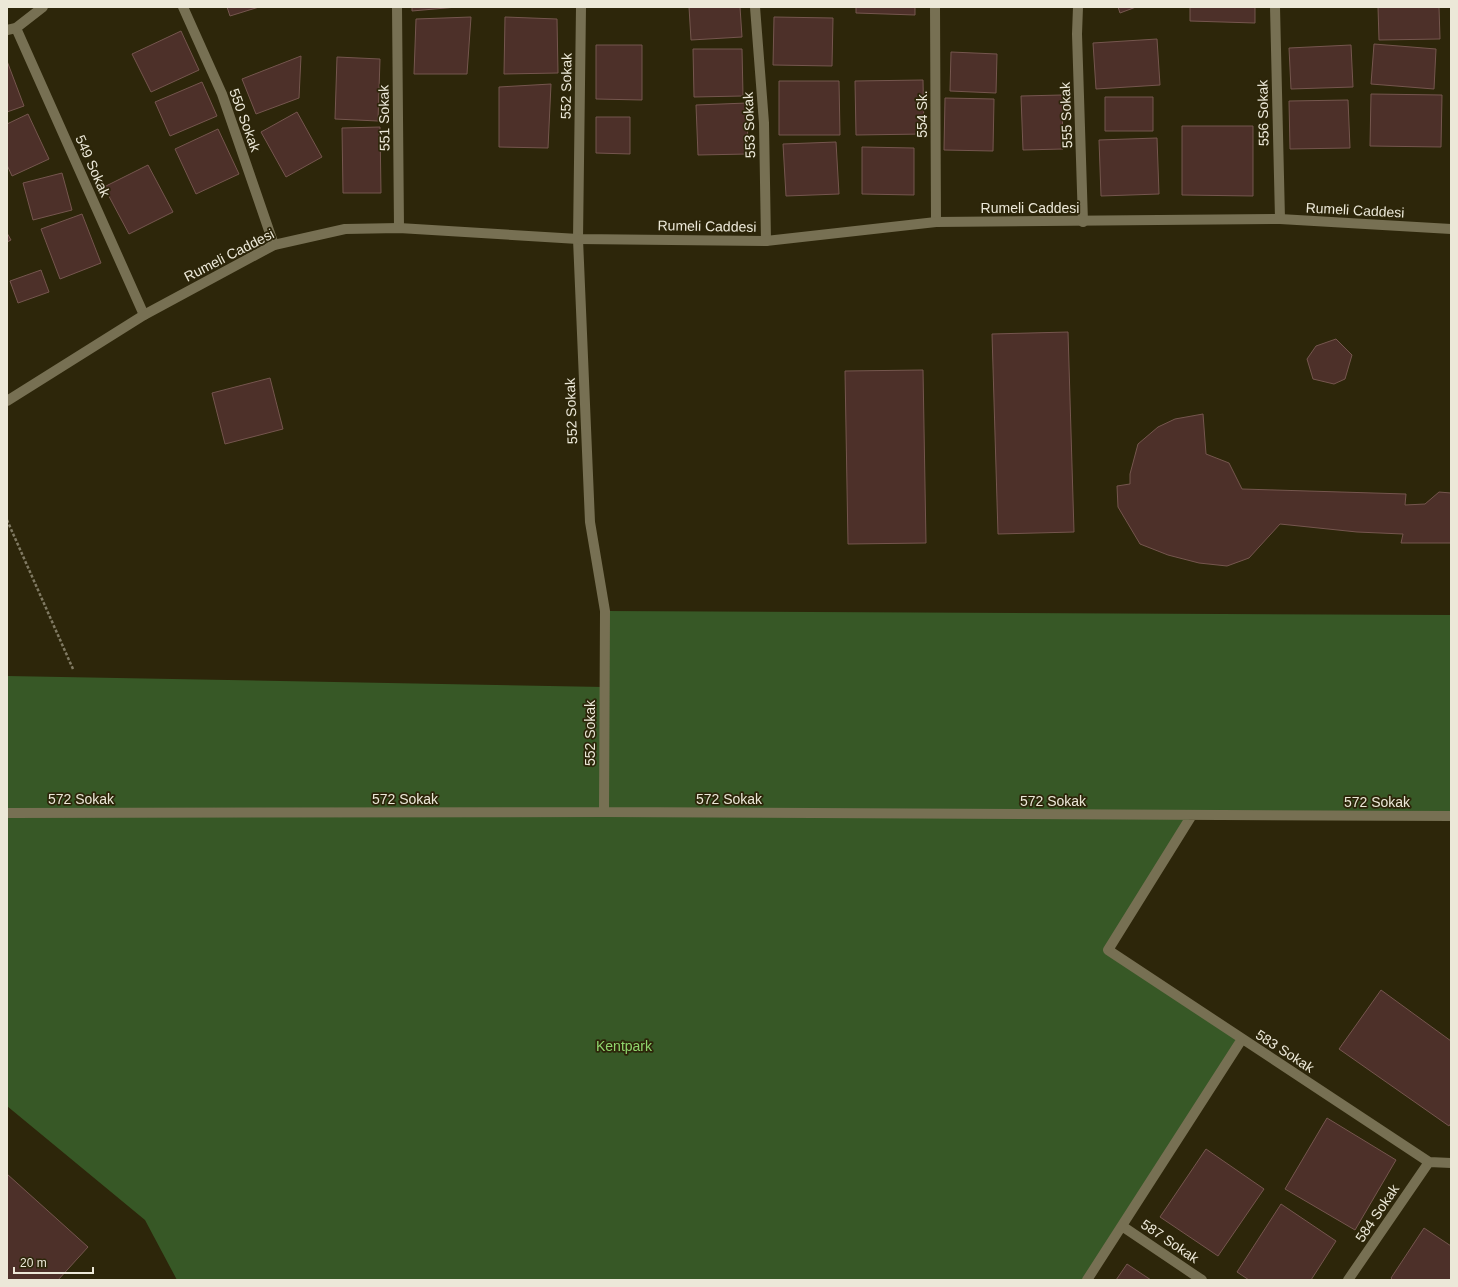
<svg xmlns="http://www.w3.org/2000/svg" width="1458" height="1287" font-family="Arial,sans-serif">
<style>
.green{fill:#375826}
.building{fill:#4d3029;stroke:#75564e}
.lines{fill:none;stroke-linecap:round;stroke-linejoin:round}
.path{stroke:#807a63;stroke-width:2.5;stroke-dasharray:3 2;stroke-linecap:butt}
.minor{stroke:#777053;stroke-width:10}
.tertiary{stroke:#777053;stroke-width:10}
.labels{text-anchor:middle;dominant-baseline:central;stroke-width:3.5;stroke-linejoin:round;paint-order:stroke}
.street-label{font-size:14px;fill:#ece8d8;stroke:#2d260a}
.park-label{font-size:14px;fill:#8fd66d;stroke:#2d260a}
</style>
<rect width="100%" height="100%" fill="#2d260a"/>
<path class="green" d="M605 611 1451 615V816L1192 815 1108 950 1242 1039 1087 1280H177L145 1220 7 1106V676L604 687Z"/>
<path class="building" d="M227 7H259L230 16Z
M412 7H457L412 11Z
M689 7H740L742 37 691 40Z
M856 7H915V15L856 13Z
M1118 7H1136L1120 13Z
M1190 7H1255V23L1190 21Z
M1378 7H1439L1440 39 1379 40Z
M471 17 467 74H414L416 19Z
M505 17 557 19 558 73 504 74Z
M774 17 833 18 832 66 773 65Z
M181 31 199 70 151 92 132 54Z
M1157 39 1160 85 1096 89 1093 43Z
M1374 44 1436 49 1434 89 1371 84Z
M596 45H642V100L596 99Z
M1351 45 1353 87 1291 89 1289 48Z
M693 49H742L743 96 694 97Z
M951 52 997 54 996 93 950 91Z
M301 56 299 98 256 114 242 79Z
M337 57 380 59 378 121 335 119Z
M7 61 24 106 7 112Z
M923 80 924 134 856 135 855 81Z
M779 81H839L840 135H779Z
M202 82 217 116 170 136 155 102Z
M551 84 548 148 499 147V87Z
M1371 94 1442 95 1441 147 1370 146Z
M1062 95 1063 149 1023 150 1021 96Z
M1105 97H1153V131H1105Z
M945 98 994 99 993 151 944 150Z
M1348 100 1350 148 1290 149 1289 101Z
M747 103 748 154 698 155 696 105Z
M297 112 322 157 286 177 261 132Z
M28 114 49 159 12 176 7 165V124Z
M596 117H630V154L596 153Z
M1182 126H1253V196L1182 195Z
M380 127 381 193H343L342 128Z
M218 129 239 174 196 194 175 149Z
M1157 138 1159 194 1101 196 1099 140Z
M836 142 839 194 786 196 783 144Z
M862 147 914 148V195L862 194Z
M148 165 173 212 129 234 104 187Z
M62 173 72 210 33 220 23 183Z
M82 214 101 263 60 279 41 229Z
M7 233 11 240 7 242Z
M41 270 49 292 18 303 10 281Z
M1068 332 1074 532 998 534 992 334Z
M1336 339 1352 355 1345 379 1334 384 1313 379 1307 359 1316 346Z
M923 370 926 543 848 544 845 371Z
M270 378 283 429 225 444 212 393Z
M1203 414 1206 454 1229 463 1242 489 1406 494 1405 505 1425 504 1439 492 1451 493V543H1401L1403 534 1357 532 1280 524 1249 558 1227 566 1199 563 1168 555 1140 544 1118 507 1117 486 1130 484V474L1138 444 1158 427 1175 419Z
M1381 990 1451 1041V1123L1449 1126 1339 1049Z
M1327 1118 1396 1160 1355 1230 1285 1189Z
M1206 1149 1264 1189 1218 1256 1160 1217Z
M7 1174 88 1247 58 1280H7Z
M1281 1204 1336 1241 1311 1280H1249L1237 1272Z
M1424 1228 1451 1246V1280H1393L1391 1278Z
M1127 1264 1151 1280H1116Z"/>
<g class="lines">
<path class="path" d="M7 520 73 669"/>
<path class="minor" d="M183 7 222 94 274 245
M397 7 399 228
M581 7 578 239 590 522 605 611 604 812
M755 7 764 123 766 241
M935 7 936 222
M1078 7 1077 34 1083 222
M1275 7 1280 219
M16 28 144 315
M7 813 604 812 1451 816
M1192 815 1108 950 1429 1162 1451 1163
M1122 1226 1202 1280
M1087 1280 1242 1039
M1348 1280 1429 1162"/>
<path class="tertiary" d="M7 30 16 28 43 7
M7 401 144 315 274 245 345 229 399 228 578 239 766 241 936 222 1280 219 1451 229"/>
</g>
<g class="labels">
<g class="street-label">
<text transform="translate(566 86) rotate(-89)">552 Sokak</text>
<text transform="translate(1263 113) rotate(-91)">556 Sokak</text>
<text transform="translate(922 114) rotate(-90)">554 Sk.</text>
<text transform="translate(1066 115) rotate(-92)">555 Sokak</text>
<text transform="translate(384 118) rotate(-91)">551 Sokak</text>
<text transform="translate(245 120) rotate(70)">550 Sokak</text>
<text transform="translate(749 125) rotate(-92)">553 Sokak</text>
<text transform="translate(93 166) rotate(66)">549 Sokak</text>
<text x="1030" y="208">Rumeli Caddesi</text>
<text transform="translate(1355 210) rotate(3)">Rumeli Caddesi</text>
<text transform="translate(707 226) rotate(1)">Rumeli Caddesi</text>
<text transform="translate(229 255) rotate(-27)">Rumeli Caddesi</text>
<text transform="translate(571 411) rotate(-92)">552 Sokak</text>
<text transform="translate(590 733) rotate(-90)">552 Sokak</text>
<text x="81" y="799">572 Sokak</text>
<text x="405" y="799">572 Sokak</text>
<text x="729" y="799">572 Sokak</text>
<text x="1053" y="801">572 Sokak</text>
<text x="1377" y="802">572 Sokak</text>
<text transform="translate(1285 1051) rotate(33)">583 Sokak</text>
<text transform="translate(1377 1213) rotate(-56)">584 Sokak</text>
<text transform="translate(1170 1241) rotate(34)">587 Sokak</text>
</g>
<g class="park-label">
<text x="624" y="1046">Kentpark</text>
</g>
</g>
<rect width="1458" height="1287" fill="none" stroke="#ece8d8" stroke-width="16"/>
<path d="M14 1267v6h79v-6" fill="none" stroke="#ece8d8" stroke-width="2"/>
<text x="20" y="1267" font-size="12" fill="#ece8d8" stroke="#2d260a" stroke-width="3" paint-order="stroke">20 m</text>
</svg>
